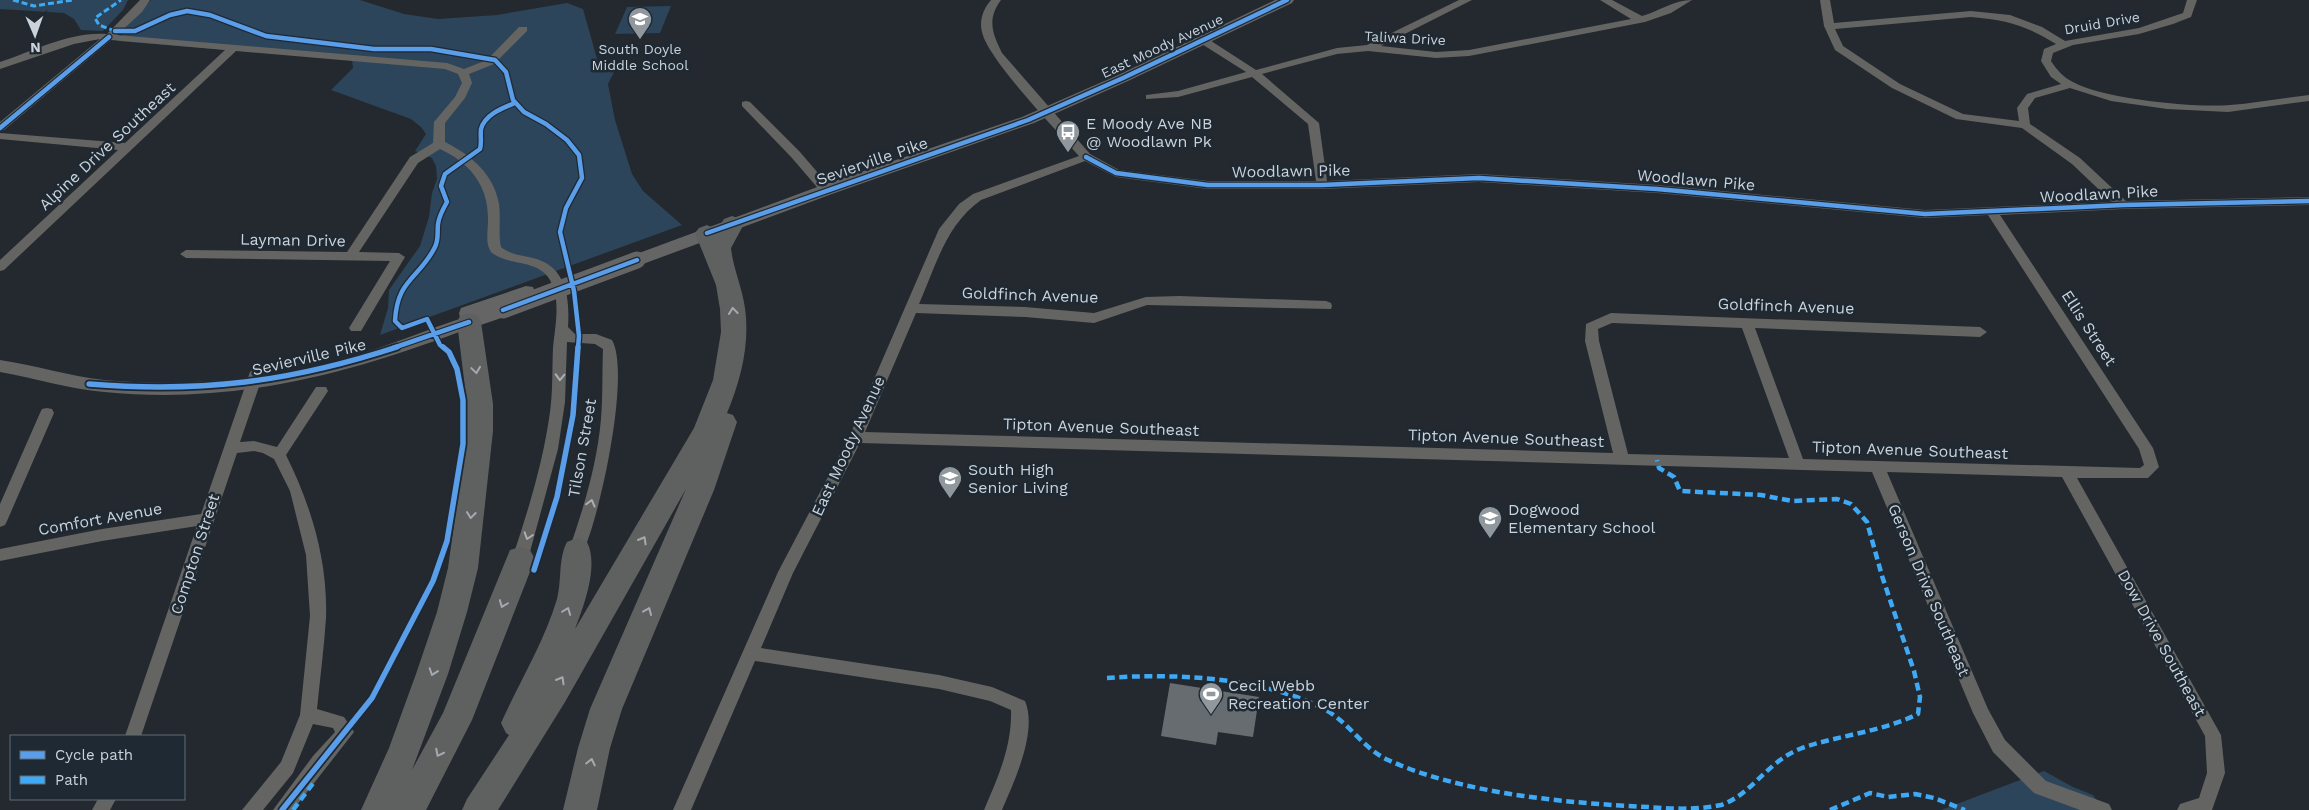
<svg xmlns="http://www.w3.org/2000/svg" width="2309" height="810" font-family="'Work Sans',sans-serif">
<style>
.green{fill:#2c455a}
.building{fill:#676c71}
.lines{fill:none;stroke-linecap:round;stroke-linejoin:round}
.minor{fill:#646462;fill-rule:evenodd}
.tertiary{fill:#646462;fill-rule:evenodd}
.secondary{fill:#656565;fill-rule:evenodd}
.motorway{fill:#5f6161;fill-rule:evenodd}
.secondary-bridge{stroke:#656565;stroke-width:17}
.quiet-far1{stroke:#3fa9f5;stroke-width:3;stroke-dasharray:6 3;stroke-linecap:butt}
.quiet{stroke:#3fa9f5;stroke-width:4.5;stroke-dasharray:8 4.5;stroke-linecap:butt}
.cycleway-far1-casing{stroke:#1e2933;stroke-width:7}
.cycleway-casing{stroke:#1e2933;stroke-width:9}
.cycleway-far1{stroke:#5a9eea;stroke-width:4.5}
.cycleway{stroke:#5a9eea;stroke-width:5.5}
.oneway{stroke:#a5aaaf}
.oneway2{stroke:#acb1b5}
.labels{text-anchor:middle;dominant-baseline:central;stroke-width:5;stroke-linejoin:round;paint-order:stroke}
.far-street-label{font-size:14px;fill:#cbd2d9;stroke:#1e2933}
.far-poi-label{font-size:14px;fill:#cbd2d9;stroke:#1e2933}
.poi-label{font-size:16px;fill:#cbd2d9;stroke:#1e2933;text-anchor:start}
.street-label{font-size:16px;fill:#cbd2d9;stroke:#1e2933}
</style>
<rect width="100%" height="100%" fill="#23292e"/>
<path class="green" d="M0 0H128L123 10 103 31 81 30 74 19 64 13 0 9Z
M151 0H360L404 14 438 19 497 15 567 3 583 9 599 66 616 68 608 84 615 120 632 174 643 191 682 225 380 335 388 308 389 290 420 246 429 217 432 193 437 179 436 166 432 158 415 151 426 134 421 127 411 119 331 90 353 68 352 60 117 41 123 35 121 31Z
M671 6 660 33 615 34 627 7Z
M2044 771 2073 787 2093 795 2103 810H1941Z"/>
<path class="building" d="M1170 683 1259 697 1253 737 1218 732 1216 745 1161 736Z"/>
<g class="lines">
<path class="minor" d="M140 0H150L142 12 117 35 447 63 464 69 487 60 519 27H527V31L494 64 469 74 472 83 465 98 445 123V142C471 155 494 174 499 204 501 218 498 233 501 247 511 255 521 255 533 258 566 266 570 297 568 327L575 334H596L612 340C631 373 600 518 582 554L577 556 572 554 569 550C584 507 597 464 601 419 603 396 602 372 603 349L595 344 567 342 565 402 558 449 528 559 525 563 520 565 515 563 512 559C528 511 543 463 550 412 553 391 552 369 553 348 555 326 562 296 548 277 535 259 507 266 491 252 485 243 488 232 488 221 489 186 470 163 440 149L418 163 359 252 399 253 405 257 361 331H351L349 328 390 261 186 258 180 254 186 250 347 252 410 157 433 143 434 122 455 97 462 83 458 74 445 69 236 51 4 270 0 271V260L118 150 0 139V133L125 143 225 50 111 40 4 130 0 131V122L100 39 74 44 0 69V62C33 51 71 31 107 34Z
M991 0H1001C987 19 992 33 1002 53L1090 154 1119 170 1208 181H1316L1308 124 1252 77 1178 97 1146 99V95L1178 91 1246 72 1197 41V37H1205L1256 70 1337 48 1367 45 1459 0H1472L1381 46 1436 52 1469 50 1631 19 1600 0H1612L1642 16C1659 11 1674 0 1692 0L1671 13 1645 22 1469 56 1436 58 1368 51 1337 54 1262 74 1319 123 1327 181 1479 174 1657 185 1925 210 2112 202 2072 164 2022 128 1956 119 1892 88 1835 50 1824 26 1820 0H1830L1834 23 1971 11 2010 15 2042 27 2065 41 2139 28 2183 13 2187 0H2197L2191 17 2173 24 2139 34 2073 45 2053 53 2051 61C2057 70 2063 77 2073 82 2103 99 2194 108 2230 105 2256 103 2283 98 2309 95V101L2228 112 2167 109 2111 101 2070 88 2035 98 2028 108 2030 124 2080 158 2126 201 2309 197V205L2123 209 2000 215 2153 448 2159 467 2148 478H2077L2221 735 2225 773 2212 810H2177L2180 804 2199 798 2207 773 2205 736 2062 477 1887 472 1988 709 2005 740 2046 781 2109 804 2112 810H2080L2034 793 1993 752 1973 713 1872 472 860 443 793 573 761 648 939 675 992 687 1025 701C1038 731 1014 782 1002 810H984C998 777 1012 747 1011 710L990 701 939 689 755 661 691 810H673L778 572 849 437 939 229 959 204 973 194 1079 156C1057 130 988 60 982 32 979 21 983 9 991 0ZM1971 17C2007 20 2025 25 2056 44L2044 49 2041 61 2051 77 2061 84 2027 94 2017 108 2019 121 1963 114 1900 84 1843 46 1835 29ZM1085 161 1116 177 1208 189H1322L1479 182 1657 193 1925 218 1988 215 2139 449 2144 465 2140 468 1803 459 1755 328 1980 337 1987 332 1980 327 1611 313 1586 324 1585 341 1613 453 865 432 916 313 1025 317 1094 323 1147 305 1331 309 1332 306 1331 303 1326 301 1179 296 1146 297 1094 313 1025 307 919 304C936 265 946 225 981 200ZM1612 323 1742 328 1789 458 1628 454 1599 341 1598 329Z
M746 101 750 102 800 152 830 187V193H822L792 158 742 106V102Z
M257 367 264 372 240 442 254 441 277 447 316 387H326L328 391 286 455C311 505 328 561 326 618 324 648 320 679 317 709L344 717 354 732 293 810H273L313 756 335 732 333 728 313 724 293 773 263 810H242L281 762 300 715 310 616 306 555 290 491 274 459 263 453 254 451 237 453 141 736H125L197 526 102 541 0 561V549L102 529 201 514 250 372Z
M47 408 52 409 54 413 7 521 5 525 0 527V504L40 413 42 409Z
M98 799H116L110 810H92Z"/>
<path class="tertiary" d="M469 316 475 318 477 322 475 326C352 373 238 405 104 392 69 389 35 378 0 372V360C35 365 69 376 104 380 183 387 267 380 344 359 387 347 427 329 469 316Z"/>
<path class="secondary" d="M1275 0H1294L1292 3 1128 81 1034 123 832 194 643 264 637 266 631 264 628 260 631 256 820 186 1022 117 1118 75Z
M526 286 533 287 535 292 533 297 509 305 512 310 510 315 469 329 462 327 459 313 461 308Z"/>
<path class="motorway" d="M732 216 740 219 744 224 731 248C733 268 742 287 745 308 750 343 741 380 727 413L733 415 737 422 714 490 622 709 610 748 597 810H563L578 748 590 709 686 489 565 702 498 810H462L467 799 509 735 506 733 501 723C519 683 545 640 557 599 562 580 558 559 567 542L577 538 587 542C599 565 584 606 575 629L694 428 713 380 721 332 720 309 716 285 695 233 699 228 707 225 717 230 724 219Z
M469 313 478 316 481 322 493 404V431L478 568 467 612 448 674 412 770 443 713 510 550 520 547 530 550 535 559 472 720 426 810H361L389 748 416 674 437 612 448 568 467 431V404L457 322 460 316Z"/>
<path class="secondary-bridge" d="M503 310 637 260"/>
<path class="quiet-far1" d="M13 0 34 6 73 0
M115 31 99 25 95 18 121 0"/>
<path class="quiet" d="M1107 678C1174 673 1263 677 1324 709 1349 722 1362 748 1388 760 1463 794 1566 803 1648 807 1672 809 1697 810 1721 805 1753 794 1767 761 1802 748 1840 735 1881 732 1918 714L1920 697 1914 671 1882 576 1867 522 1851 504 1837 499 1792 501 1761 495 1680 491 1674 477 1659 468 1657 460
M293 810 314 782
M1830 810 1870 793 1888 797 1915 794 1934 798 1965 810"/>
<g class="cycleway-far1-casing">
<path id="cycleway-far1" d="M115 31H135L170 15 187 11 210 15 266 36 374 49H431L495 60 506 72 513 100 524 112 546 124 567 140 579 155 582 178 566 208 560 232 574 291 579 336 578 348
M0 128 109 37
M1086 157 1116 173 1208 185H1322L1479 178 1657 189 1925 214 2123 205 2309 201
M707 233 1028 120 1123 78 1287 0
M503 310 637 260
M393 348 469 322
M444 348 440 345 427 319 402 328 395 321C397 279 419 279 435 247 439 239 437 232 438 224 439 216 443 209 447 202L441 186 445 174 480 149C482 142 480 136 481 129 485 114 503 108 515 103"/>
</g>
<g class="cycleway-casing">
<path id="cycleway" d="M89 384C201 393 290 382 397 347
M534 570 557 497 573 415 578 347
M282 810 372 698 433 581 447 541 463 444V400L457 369 449 352 443 347"/>
</g>
<use href="#cycleway-far1" class="cycleway-far1"/>
<use href="#cycleway" class="cycleway"/>
</g>
<defs><path id="oneway-chevron" d="M-2-3.5L2.5 0L-2 3.5" fill="none" stroke-width="1.6" stroke-linecap="round" stroke-linejoin="round" transform="scale(1.25)"/></defs>
<g class="oneway">
<use href="#oneway-chevron" transform="translate(733 311) rotate(-97)"/>
<use href="#oneway-chevron" transform="translate(476 370) rotate(82)"/>
<use href="#oneway-chevron" transform="translate(471 515) rotate(97)"/>
<use href="#oneway-chevron" transform="translate(643 540) rotate(-60)"/>
<use href="#oneway-chevron" transform="translate(503 604) rotate(111)"/>
<use href="#oneway-chevron" transform="translate(567 611) rotate(-69)"/>
<use href="#oneway-chevron" transform="translate(648 611) rotate(-67)"/>
<use href="#oneway-chevron" transform="translate(433 672) rotate(109)"/>
<use href="#oneway-chevron" transform="translate(561 680) rotate(-60)"/>
<use href="#oneway-chevron" transform="translate(439 753) rotate(117)"/>
<use href="#oneway-chevron" transform="translate(591 762) rotate(-77)"/>
</g>
<g class="oneway2">
<use href="#oneway-chevron" transform="translate(560 377) rotate(92)"/>
<use href="#oneway-chevron" transform="translate(591 503) rotate(-75)"/>
<use href="#oneway-chevron" transform="translate(528 536) rotate(108)"/>
</g>
<defs>
<g id="school-pin" transform="scale(1.25)"><path d="M0 17L-7.5 6A9.5 9.5 0 1 1 7.5 6Z" fill="#90979d" stroke="#1e2933"/><path d="M0-5L7-2L0 1L-7-2ZM-4 1L0 2.5L4 1V4Q0 6-4 4Z" fill="#fff"/></g>
<g id="bus-pin" transform="scale(1.25)"><path d="M0 17L-7.5 6A9.5 9.5 0 1 1 7.5 6Z" fill="#90979d" stroke="#1e2933"/><path d="M-5-6H5V4H4V6H2V4H-2V6H-4V4H-5ZM-3.5-4V0h7V-4ZM-3.5 1.2v1.5H-2V1.2ZM2 1.2v1.5H3.5V1.2Z" fill="#fff"/></g>
<g id="stadium-pin" transform="scale(1.25)"><path d="M0 17L-7.5 6A9.5 9.5 0 1 1 7.5 6Z" fill="#90979d" stroke="#1e2933"/><path d="M0-5a6.5 5 0 1 0 0 10a6.5 5 0 1 0 0-10ZM-3.5-1.8h7v3.6h-7Z" fill="#fff"/></g>
</defs>
<g fill-rule="evenodd">
<use href="#school-pin" x="640" y="19"/>
<use href="#bus-pin" x="1068" y="132"/>
<use href="#school-pin" x="950" y="478"/>
<use href="#school-pin" x="1490" y="518"/>
<use href="#stadium-pin" x="1211" y="694"/>
</g>
<g class="labels">
<g class="far-street-label">
<text transform="translate(2102 23) rotate(-10)">Druid Drive</text>
<text transform="translate(1405 38) rotate(3)">Taliwa Drive</text>
<text transform="translate(1162 46) rotate(-25)">East Moody Avenue</text>
</g>
<g class="far-poi-label">
<text x="640" y="49">South Doyle<tspan x="640" dy="16">Middle School</tspan></text>
</g>
<g class="poi-label">
<text x="1086" y="123">E Moody Ave NB<tspan x="1086" dy="18">@ Woodlawn Pk</tspan></text>
<text x="968" y="469">South High<tspan x="968" dy="18">Senior Living</tspan></text>
<text x="1508" y="509">Dogwood<tspan x="1508" dy="18">Elementary School</tspan></text>
<text x="1228" y="685">Cecil Webb<tspan x="1228" dy="18">Recreation Center</tspan></text>
</g>
<g class="street-label">
<text transform="translate(107 146) rotate(-43)">Alpine Drive Southeast</text>
<text transform="translate(872 161) rotate(-19)">Sevierville Pike</text>
<text transform="translate(1291 171) rotate(-1)">Woodlawn Pike</text>
<text transform="translate(1696 180) rotate(5)">Woodlawn Pike</text>
<text transform="translate(2099 194) rotate(-3)">Woodlawn Pike</text>
<text transform="translate(293 240) rotate(1)">Layman Drive</text>
<text transform="translate(1030 295) rotate(2)">Goldfinch Avenue</text>
<text transform="translate(1786 306) rotate(2)">Goldfinch Avenue</text>
<text transform="translate(2089 328) rotate(57)">Ellis Street</text>
<text transform="translate(309 357) rotate(-13)">Sevierville Pike</text>
<text transform="translate(1101 427) rotate(2)">Tipton Avenue Southeast</text>
<text transform="translate(1506 438) rotate(2)">Tipton Avenue Southeast</text>
<text transform="translate(848 446) rotate(-65)">East Moody Avenue</text>
<text transform="translate(582 448) rotate(-80)">Tilson Street</text>
<text transform="translate(1910 450) rotate(2)">Tipton Avenue Southeast</text>
<text transform="translate(100 519) rotate(-10)">Comfort Avenue</text>
<text transform="translate(195 554) rotate(-72)">Compton Street</text>
<text transform="translate(1929 590) rotate(67)">Gerson Drive Southeast</text>
<text transform="translate(2162 643) rotate(61)">Dow Drive Southeast</text>
</g>
</g>
<rect x="10" y="735" width="175" height="65" fill="#1e2933" stroke="#636d75"/>
<rect x="20" y="751" width="25" height="8" fill="#5a9eea" stroke="#636d75"/>
<text x="55" y="760" font-size="15" fill="#cbd2d9">Cycle path</text>
<rect x="20" y="776" width="25" height="8" fill="#3fa9f5" stroke="#636d75"/>
<text x="55" y="785" font-size="15" fill="#cbd2d9">Path</text>
<g transform="translate(35 35) rotate(178)" stroke="#1e2933" stroke-width="4" paint-order="stroke">
<path d="M0-4L9 19L0 12L-9 19Z" fill="#cbd2d9"/>
<text y="-8" font-size="14" font-weight="bold" text-anchor="middle" fill="#cbd2d9">N</text>
</g>
</svg>
